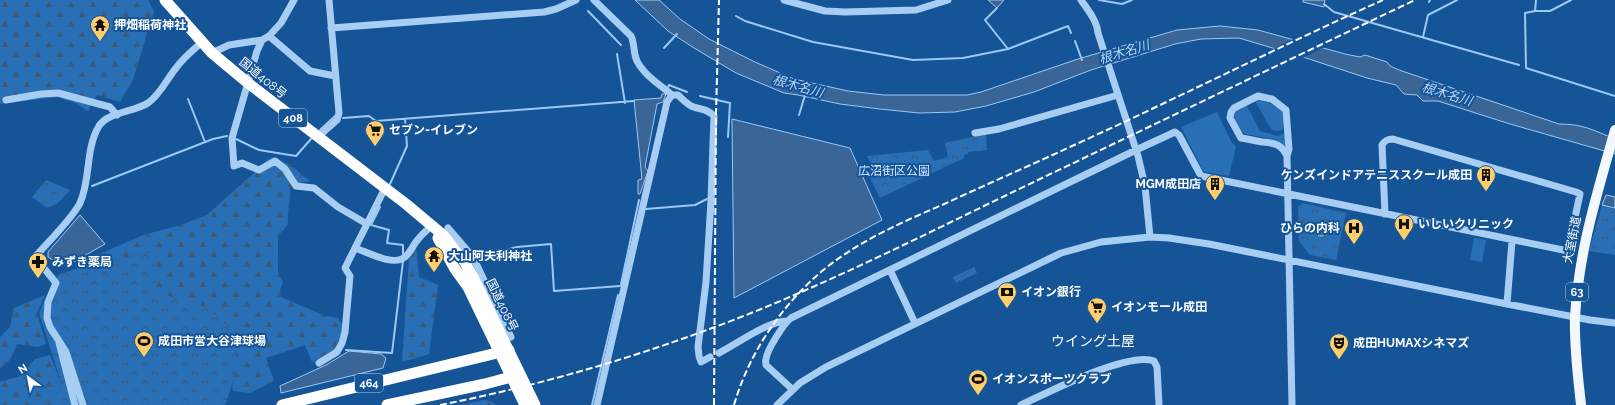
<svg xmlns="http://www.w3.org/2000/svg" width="1615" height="405" font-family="Raleway,'Noto Sans JP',sans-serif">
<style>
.grass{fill:#296fb6}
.forest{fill:url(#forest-firs)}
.park{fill:url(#park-crowns)}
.garden{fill:url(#garden-furrows)}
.water{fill:#396696;stroke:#9bc8f4}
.pier{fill:#165498}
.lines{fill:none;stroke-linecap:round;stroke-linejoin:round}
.stream{stroke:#9bc8f4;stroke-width:2}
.minor{stroke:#a8cdf2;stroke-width:7}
.major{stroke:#f3f8ff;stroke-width:10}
.highway{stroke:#fff;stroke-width:11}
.rail{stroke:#fff;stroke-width:2;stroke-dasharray:7 3;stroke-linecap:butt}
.labels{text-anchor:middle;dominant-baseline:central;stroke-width:4;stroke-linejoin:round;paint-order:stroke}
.shield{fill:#165498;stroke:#b9cce0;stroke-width:1}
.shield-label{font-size:11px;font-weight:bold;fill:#fff}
.poi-label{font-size:12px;font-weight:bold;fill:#fff;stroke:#165498;text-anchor:start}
.street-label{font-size:12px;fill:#fff;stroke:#165498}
.park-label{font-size:12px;fill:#d0e6fc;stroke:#165498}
.water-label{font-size:13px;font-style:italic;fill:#b5d7f8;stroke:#165498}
.quarter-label{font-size:14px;fill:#fff;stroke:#165498}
</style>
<defs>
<pattern id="forest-firs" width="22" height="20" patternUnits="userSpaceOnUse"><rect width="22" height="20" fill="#296fb6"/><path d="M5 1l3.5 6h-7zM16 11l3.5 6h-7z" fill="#3e5a76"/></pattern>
<pattern id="park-crowns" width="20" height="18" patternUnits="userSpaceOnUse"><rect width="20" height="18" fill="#296fb6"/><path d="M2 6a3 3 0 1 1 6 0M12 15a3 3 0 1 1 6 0" fill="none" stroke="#3e5a76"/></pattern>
<pattern id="garden-furrows" width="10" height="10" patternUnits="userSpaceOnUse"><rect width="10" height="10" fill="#296fb6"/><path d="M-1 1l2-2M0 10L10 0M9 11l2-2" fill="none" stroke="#3e5a76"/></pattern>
</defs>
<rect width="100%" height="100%" fill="#165498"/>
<path class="grass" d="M1258 99 1271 103 1284 113 1285 121 1282 130 1276 131 1271 129 1255 101Z
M1245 106H1247L1260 131 1278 136 1285 133 1287 147H1285L1277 140 1245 134C1239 129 1233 119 1234 111Z
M1217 112 1232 143 1236 146 1229 176 1205 172 1202 169 1181 127Z
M1474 238 1486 240 1482 262 1470 260Z"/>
<path class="forest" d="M0 0H148L154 11 133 80 120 102 97 95 88 111 75 103 58 97 0 104Z
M273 157 290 165 310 181 290 184C291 198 287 211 288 224L278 237V272L283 282 280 290 281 297 325 316 338 318 343 326 341 336 333 352 312 362 305 345 266 358 274 381 250 393 233 391 232 386 237 352 198 304 156 293 155 251 80 268 97 255 143 235 181 225 207 215 257 170 267 160Z
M416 245 419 277 438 285 429 354 402 362 409 259Z
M45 295 37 313 46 344 38 347 17 344C14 353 9 364 0 368V337L10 327 14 308Z
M50 355 62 385 50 405H0V382L20 376 35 359Z
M484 400 491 401 496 405H460Z"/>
<path class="park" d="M986 134 987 150 968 152V154L964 155V158L880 198 869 176 876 172 867 156 928 150 934 161 948 157 945 143Z
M46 180 70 190 58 203 47 208 32 197Z
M1303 203 1346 213 1336 260 1310 255 1299 241 1298 207Z
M1602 205 1615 208V255L1589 251Z
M155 251 157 293C170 297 186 298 198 304 210 309 232 327 235 339 240 356 232 389 225 405H50L62 385 39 313 52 283 60 274 80 268Z"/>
<path class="garden" d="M974 267 977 273 956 283 953 277Z"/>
<path class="water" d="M635 0H659L680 19 709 39 755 62 794 79 848 91 884 95H967L981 92 1078 59 1177 30 1220 26 1258 30 1345 54 1360 57 1365 55 1387 62 1390 66 1399 70 1559 124C1583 124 1593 130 1615 139V154L1510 124 1438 101H1423L1417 95 1404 94 1396 85 1367 78 1306 58 1239 38 1201 39 1175 44 1091 70 1034 92 986 106 955 112 919 113 880 109 840 104 798 95 784 93 736 73 694 48 668 31Z
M988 0H1004L997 8Z
M1303 0H1325L1324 7 1303 2Z
M662 94H666L663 102 657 104 645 167 648 171 640 194H638V180L642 179 634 100 661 98Z
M732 119 850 148 882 220 734 298Z
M1606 195 1615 197V208L1602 205Z
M80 215 105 244 70 264 66 260 59 264 48 257V252Z
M1316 231a5 5 0 1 1 10 0a5 5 0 1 1-10 0Z
M349 351 381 354 386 358 383 368 281 393 280 386 326 365Z"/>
<path class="pier" d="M1295 38 1325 47 1301 59 1271 50Z"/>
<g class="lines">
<path class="stream" d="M1099 0 1122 4 1132 0
M1536 0 1535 11 1525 13 1526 68 1615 96
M1429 2 1430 0
M1324 4 1334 12 1519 65
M997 8 985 20 1008 49 1068 26 1071 33
M588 11 621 45
M1535 11H1550L1571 0
M736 16 745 21 813 42 913 60 963 58 1008 49
M1423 37 1428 15 1457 0
M1075 41 1082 60
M664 48 677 34
M617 54 625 103
M667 89 669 85 687 92
M700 96 730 103 728 137
M188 99 205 142
M799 115 805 95
M343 118 369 116 376 121 634 101
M320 130 335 116
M236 139 259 150 296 156 311 139
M390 184 407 146 405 119
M92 186 213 139 227 136
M380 207 371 225 389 230 387 243 403 245V257
M646 209 695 205 707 199
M497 252 517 247 551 244 554 291 620 286
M621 284 639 200
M346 350 392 353 403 261
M592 405 618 295"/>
<path class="minor" d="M294 0 281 23 269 36 262 40 257 51 232 138 234 166 242 163 259 170 275 161 285 169 296 186 314 188 338 207 367 224
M594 0 631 36C635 44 633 53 637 61 644 75 660 85 672 95H678C682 99 686 103 691 106 700 110 707 108 714 116L711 201 706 282 698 347 699 356 701 362 710 357
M784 0 825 11 845 12 916 10 948 0
M1081 0C1088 10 1097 21 1098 33L1138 156 1145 186 1150 237
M331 28 544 12 556 9 576 0
M269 36 310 71 335 76
M212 53 229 45 262 40
M6 100 41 94 58 93 110 107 117 115
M975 133 999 129 1118 95
M318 137 337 120 339 113 329 0
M1287 156C1281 144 1275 143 1263 142 1256 141 1248 139 1241 138L1230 118 1231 112 1234 108 1258 96 1272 99 1286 110 1289 149 1287 156 1292 405
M448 228 473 257 511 337
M355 248C367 252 394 267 405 257 410 253 412 247 416 242 420 236 426 231 431 226
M890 270 915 323
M1507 304 1512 241
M59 343 75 405
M719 353C737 344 768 321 787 321
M319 363 337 352 342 343 345 332 350 276 345 268 385 188
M792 389 766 365C766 363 765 361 766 359 767 350 784 323 791 318L1136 150 1175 132 1179 135 1201 176 1568 251 1580 194 1576 192 1393 139C1388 139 1385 140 1382 145L1385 214
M83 405 66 352 50 327 47 318 48 302 56 283 35 257C47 243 72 219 80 203 91 179 85 149 99 126 108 112 134 112 148 103 160 95 167 79 176 68 183 58 193 50 202 42
M597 405 667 102 672 95
M777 405 800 383 826 367 1061 253 1101 242 1150 237 1169 238 1209 244 1507 304 1590 320 1615 323
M1021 405C1047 393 1128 351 1154 361L1157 367 1159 405"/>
<path class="major" d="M1581 405C1578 376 1574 346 1575 317 1579 250 1597 194 1615 130"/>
<path class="highway" d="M165 0 212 53 248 83 406 204 443 235 464 261 473 277 535 405
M438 238 455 269 468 287 525 405
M282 405 509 350
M387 405 485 384 518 375"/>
<path class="rail" d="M440 405C552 383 661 350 766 307 851 272 934 230 1017 190 1149 127 1282 63 1415 0
M714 405 716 114 719 0
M734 405C749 353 781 306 822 271 857 242 900 223 942 205 985 185 1029 166 1072 146 1176 99 1278 47 1383 0"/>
</g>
<defs>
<g id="temple-pin" transform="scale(1)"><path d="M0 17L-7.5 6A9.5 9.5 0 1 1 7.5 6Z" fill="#ffcd69" stroke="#165498"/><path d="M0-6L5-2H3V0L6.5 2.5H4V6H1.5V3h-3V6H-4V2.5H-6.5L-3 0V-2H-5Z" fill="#111"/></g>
<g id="supermarket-pin" transform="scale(1)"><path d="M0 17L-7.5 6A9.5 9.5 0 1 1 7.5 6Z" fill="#ffcd69" stroke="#165498"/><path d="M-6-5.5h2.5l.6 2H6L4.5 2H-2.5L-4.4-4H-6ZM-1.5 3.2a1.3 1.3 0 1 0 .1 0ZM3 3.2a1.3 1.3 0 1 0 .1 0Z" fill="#111"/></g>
<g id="building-pin" transform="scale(1)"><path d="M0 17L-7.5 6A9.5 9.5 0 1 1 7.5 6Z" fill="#ffcd69" stroke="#165498"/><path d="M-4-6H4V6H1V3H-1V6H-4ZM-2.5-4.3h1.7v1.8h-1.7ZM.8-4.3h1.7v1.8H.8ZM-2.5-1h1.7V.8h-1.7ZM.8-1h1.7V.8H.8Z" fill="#111"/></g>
<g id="hospital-pin" transform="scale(1)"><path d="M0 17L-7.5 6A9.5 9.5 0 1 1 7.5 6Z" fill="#ffcd69" stroke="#165498"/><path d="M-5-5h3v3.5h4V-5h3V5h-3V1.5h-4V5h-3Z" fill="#111"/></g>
<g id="pharmacy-pin" transform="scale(1)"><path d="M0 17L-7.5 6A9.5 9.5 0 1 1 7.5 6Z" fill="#ffcd69" stroke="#165498"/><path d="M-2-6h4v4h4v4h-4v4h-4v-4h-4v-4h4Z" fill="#111"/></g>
<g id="bank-pin" transform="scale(1)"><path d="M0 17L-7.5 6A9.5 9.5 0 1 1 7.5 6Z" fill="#ffcd69" stroke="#165498"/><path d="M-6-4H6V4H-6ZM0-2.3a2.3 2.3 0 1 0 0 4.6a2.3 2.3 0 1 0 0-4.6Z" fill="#111"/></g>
<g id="stadium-pin" transform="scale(1)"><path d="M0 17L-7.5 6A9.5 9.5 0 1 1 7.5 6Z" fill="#ffcd69" stroke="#165498"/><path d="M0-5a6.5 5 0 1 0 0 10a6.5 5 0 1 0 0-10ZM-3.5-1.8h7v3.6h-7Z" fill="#111"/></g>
<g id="theatre-pin" transform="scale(1)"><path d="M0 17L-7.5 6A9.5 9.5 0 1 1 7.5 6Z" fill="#ffcd69" stroke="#165498"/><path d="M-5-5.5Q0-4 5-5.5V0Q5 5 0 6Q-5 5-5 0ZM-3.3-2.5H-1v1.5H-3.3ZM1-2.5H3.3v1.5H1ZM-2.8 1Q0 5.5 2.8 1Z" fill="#111"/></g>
</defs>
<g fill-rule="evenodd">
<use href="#temple-pin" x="100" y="25"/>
<use href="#supermarket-pin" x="375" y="130"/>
<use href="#building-pin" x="1486" y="175"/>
<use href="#building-pin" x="1215" y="184"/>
<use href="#hospital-pin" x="1404" y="224"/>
<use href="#hospital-pin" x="1354" y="228"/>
<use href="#temple-pin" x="434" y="256"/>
<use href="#pharmacy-pin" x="38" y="262"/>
<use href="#bank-pin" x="1007" y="292"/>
<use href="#supermarket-pin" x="1097" y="307"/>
<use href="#stadium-pin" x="144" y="341"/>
<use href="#theatre-pin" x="1339" y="343"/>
<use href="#stadium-pin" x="978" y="379"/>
</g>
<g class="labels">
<g class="shield">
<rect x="279" y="109" width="28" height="18" rx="3"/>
<rect x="1566" y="283" width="22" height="18" rx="3"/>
<rect x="355" y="374" width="28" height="18" rx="3"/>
</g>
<g class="shield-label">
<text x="293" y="118">408</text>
<text x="1577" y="292">63</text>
<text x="369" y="383">464</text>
</g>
<g class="poi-label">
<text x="114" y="25">押畑稲荷神社</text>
<text x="389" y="130">セブン-イレブン</text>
<text x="1472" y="175" text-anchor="end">ケンズインドアテニススクール成田</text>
<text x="1201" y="184" text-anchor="end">MGM成田店</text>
<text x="1418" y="224">いしいクリニック</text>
<text x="1340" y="228" text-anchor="end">ひらの内科</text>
<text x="448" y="256">大山阿夫利神社</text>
<text x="52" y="262">みずき薬局</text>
<text x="1021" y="292">イオン銀行</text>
<text x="1111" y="307">イオンモール成田</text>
<text x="158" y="341">成田市営大谷津球場</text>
<text x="1353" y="343">成田HUMAXシネマズ</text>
<text x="992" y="379">イオンスポーツクラブ</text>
</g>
<g class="street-label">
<text transform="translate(263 78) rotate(39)">国道408号</text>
<text transform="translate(1572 240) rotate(-79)">大室街道</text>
<text transform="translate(502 305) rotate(64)">国道408号</text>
</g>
<g class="park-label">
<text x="894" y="171">広沼街区公園</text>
</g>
<g class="water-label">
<text transform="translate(1124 52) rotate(-17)">根木名川</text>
<text transform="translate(798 86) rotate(16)">根木名川</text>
<text transform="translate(1447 94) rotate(17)">根木名川</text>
</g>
<g class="quarter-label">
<text x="1093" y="341">ウイング土屋</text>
</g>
</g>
<g transform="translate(28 377) rotate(328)" stroke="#165498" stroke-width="3" paint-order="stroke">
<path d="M0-3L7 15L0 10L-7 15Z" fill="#ffffff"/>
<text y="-6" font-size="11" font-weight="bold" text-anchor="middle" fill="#ffffff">N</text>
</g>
</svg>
